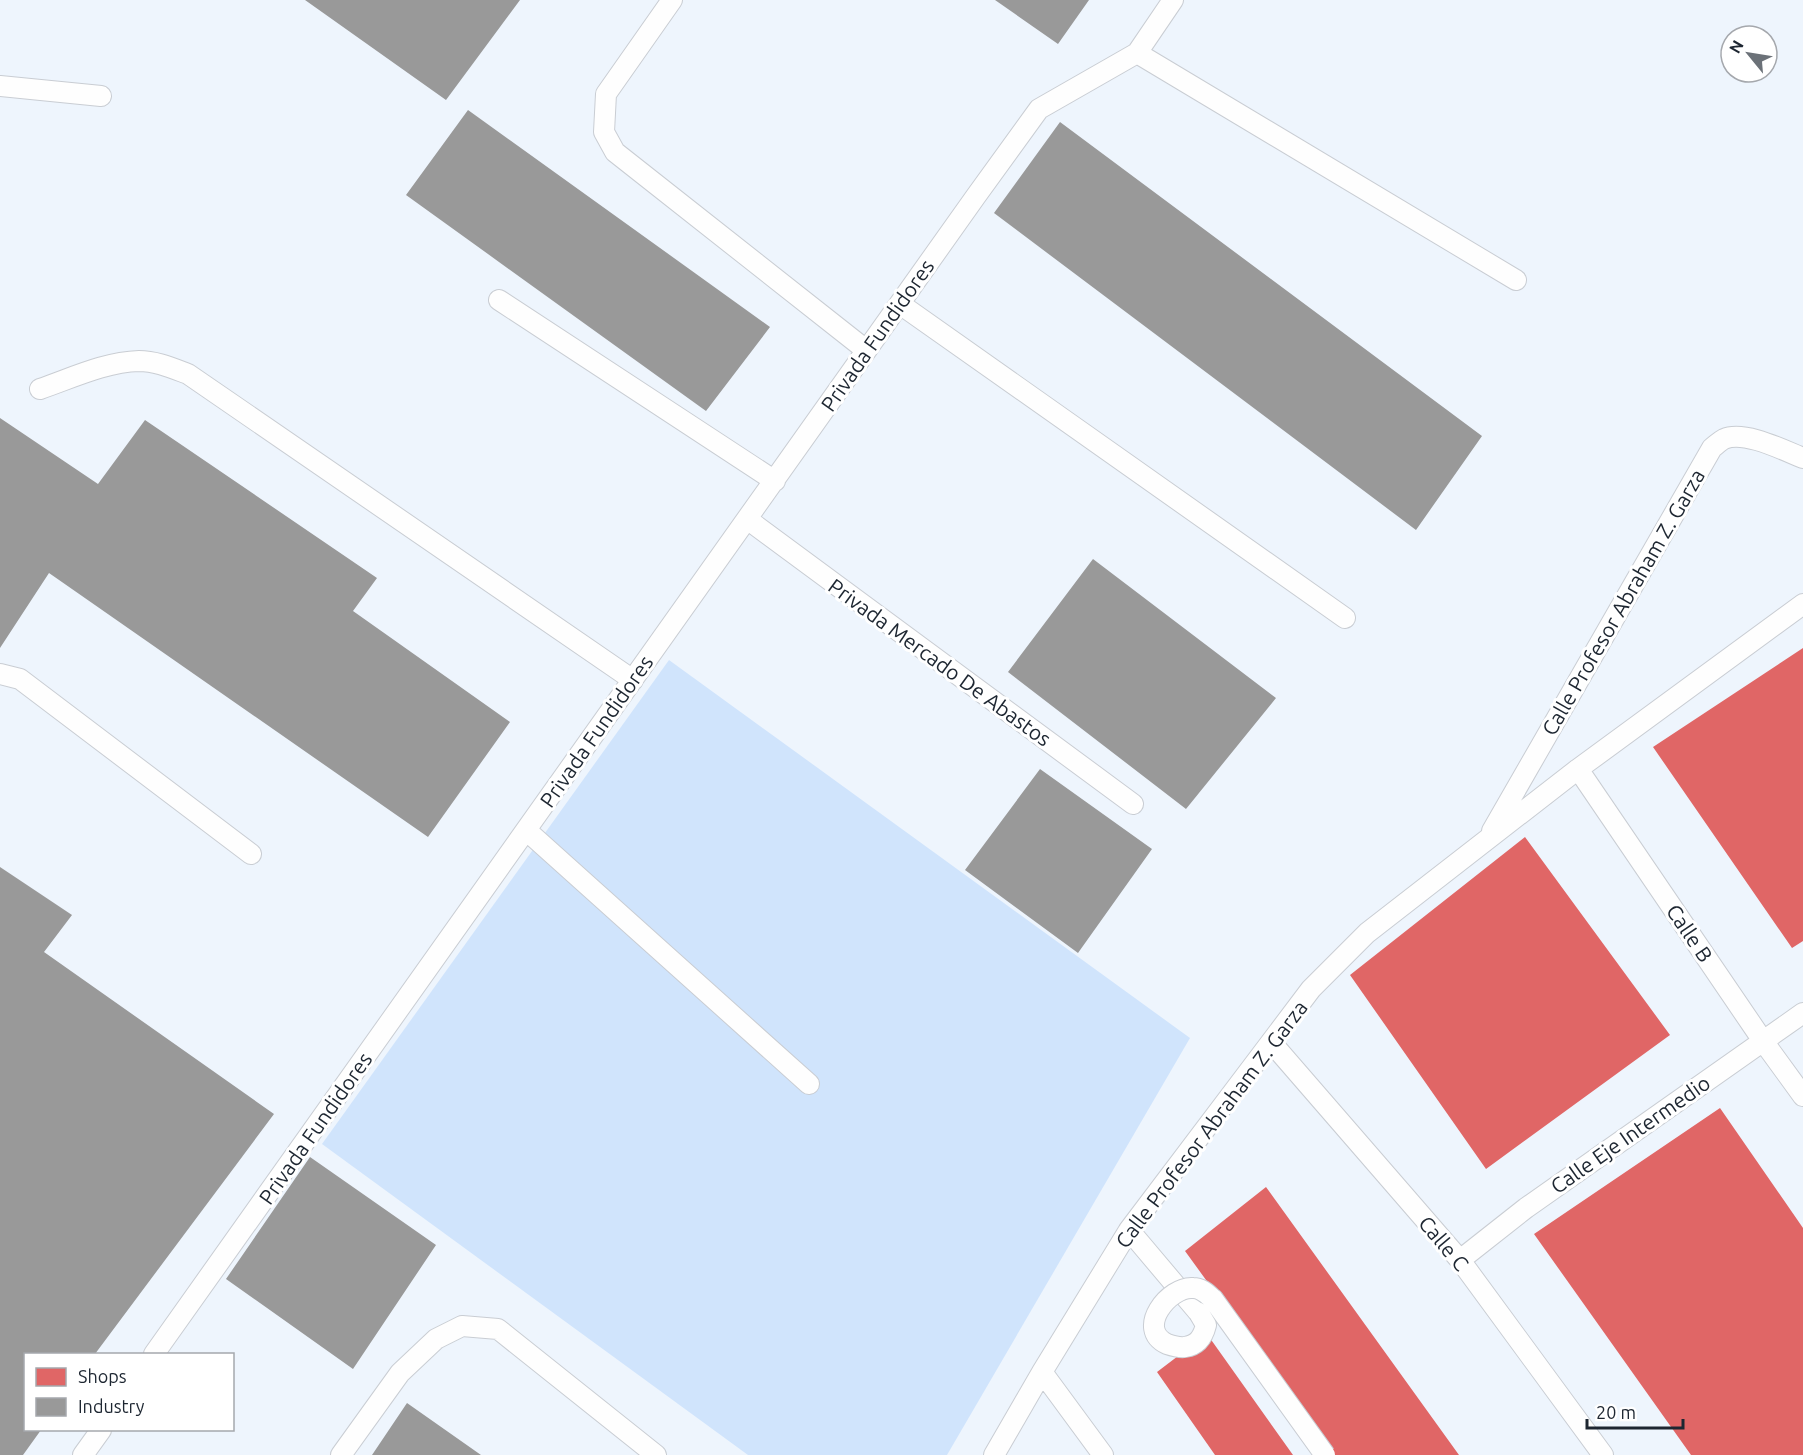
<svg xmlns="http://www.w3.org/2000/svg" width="1803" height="1455" font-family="Ubuntu,sans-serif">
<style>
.built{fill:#eef5fd;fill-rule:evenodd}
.green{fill:#d0e4fc}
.shops{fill:#e06666}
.industry{fill:#999}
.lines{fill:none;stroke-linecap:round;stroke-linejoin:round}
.lane-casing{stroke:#c9cdd3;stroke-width:22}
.lane{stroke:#fefefe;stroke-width:20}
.lane-bridge-casing{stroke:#c9cdd3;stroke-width:22;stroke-linecap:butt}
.lane-bridge{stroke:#fefefe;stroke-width:20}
.labels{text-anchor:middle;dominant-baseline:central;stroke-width:6;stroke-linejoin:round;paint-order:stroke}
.street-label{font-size:21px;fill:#1d2631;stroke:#fff}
</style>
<rect width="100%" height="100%" fill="#fbfbfb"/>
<path class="built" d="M0 0H1803V1455H0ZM1731 36H1767V72H1731ZM26 1354H232V1430H26Z"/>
<path class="green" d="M669 660 1190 1038 947 1455H748L322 1144Z"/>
<path class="shops" d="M1803 648V941L1792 948 1653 747Z
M1525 837 1670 1035 1486 1169 1350 975Z
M1720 1108 1803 1228V1455H1691L1534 1234Z
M1266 1187 1459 1455H1333L1185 1251Z
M1207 1334 1293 1455H1215L1157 1372Z"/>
<path class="industry" d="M305 0H520L446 100Z
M995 0H1089L1058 44Z
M468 110 770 327 706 411 406 195Z
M1060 122 1482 436 1416 530 994 213Z
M0 418 98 484 145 420 377 578 353 611 510 722 428 837 49 573 0 648Z
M1093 559 1276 698 1186 809 1008 672Z
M1040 769 1152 849 1078 953 965 870Z
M0 867 72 915 44 952 274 1114 95 1354H26V1430H41L23 1455H0Z
M310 1157 436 1245 353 1369 226 1279Z
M407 1403 481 1455H372Z"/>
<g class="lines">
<g class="lane-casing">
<path id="lane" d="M672 0 606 94 604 132 615 152 866 350
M1137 53 1173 0
M0 86 101 96
M499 300 775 481
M900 304 1345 618
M40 389C72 378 105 362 139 361 156 361 172 368 188 374L633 680
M747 519 1133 804
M0 674 20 679 251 854
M1578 769 1763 1041 1803 1096
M526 830 809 1084
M1492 831 1712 448C1716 445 1720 441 1724 439 1744 430 1783 450 1803 458
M1271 1042 1460 1260 1603 1455
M1129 1230 1199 1313
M1460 1260 1526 1208 1803 1013
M154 1354 976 196 1039 109 1137 53 1516 280
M1042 1372 1103 1455
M83 1455 101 1430
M341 1455 400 1373 436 1339 462 1326 498 1329 656 1455
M994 1455 1042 1372 1129 1230 1311 989 1367 933 1578 769 1803 604"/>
</g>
<use href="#lane" class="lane"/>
<g class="lane-bridge-casing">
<path id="lane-bridge" d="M1199 1313 1206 1325C1203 1337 1198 1345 1185 1347 1179 1348 1173 1346 1167 1344 1135 1329 1169 1286 1193 1288 1202 1288 1207 1294 1213 1299L1325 1455"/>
</g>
<use href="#lane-bridge" class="lane-bridge"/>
</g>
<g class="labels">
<g class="street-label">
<text transform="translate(877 335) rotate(-55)">Privada Fundidores</text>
<text transform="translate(1623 602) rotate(-60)">Calle Profesor Abraham Z. Garza</text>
<text transform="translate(940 662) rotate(36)">Privada Mercado De Abastos</text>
<text transform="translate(596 731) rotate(-55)">Privada Fundidores</text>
<text transform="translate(1690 933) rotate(56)">Calle B</text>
<text transform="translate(1211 1124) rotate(-53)">Calle Profesor Abraham Z. Garza</text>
<text transform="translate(315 1128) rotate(-55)">Privada Fundidores</text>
<text transform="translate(1630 1134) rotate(-35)">Calle Eje Intermedio</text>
<text transform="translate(1444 1243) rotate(50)">Calle C</text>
</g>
</g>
<rect x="24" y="1353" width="210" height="78" fill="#ffffff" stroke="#a5a8ad" stroke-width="1.5"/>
<rect x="36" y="1368" width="30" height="18" fill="#e06666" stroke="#a5a8ad" stroke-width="1.5"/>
<text x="78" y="1383" font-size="18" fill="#1d2631">Shops</text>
<rect x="36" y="1398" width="30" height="18" fill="#999999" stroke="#a5a8ad" stroke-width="1.5"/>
<text x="78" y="1413" font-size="18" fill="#1d2631">Industry</text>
<g transform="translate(1749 54) rotate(300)"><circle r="28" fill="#ffffff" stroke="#a5a8ad" stroke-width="1.5"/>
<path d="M0-4.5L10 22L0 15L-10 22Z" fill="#6b7178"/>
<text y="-9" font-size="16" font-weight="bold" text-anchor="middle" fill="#1d2631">N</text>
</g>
<path d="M1587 1419v9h96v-9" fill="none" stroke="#1d2631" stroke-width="3"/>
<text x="1596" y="1419" font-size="18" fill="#1d2631" stroke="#ffffff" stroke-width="4.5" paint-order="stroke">20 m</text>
</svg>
